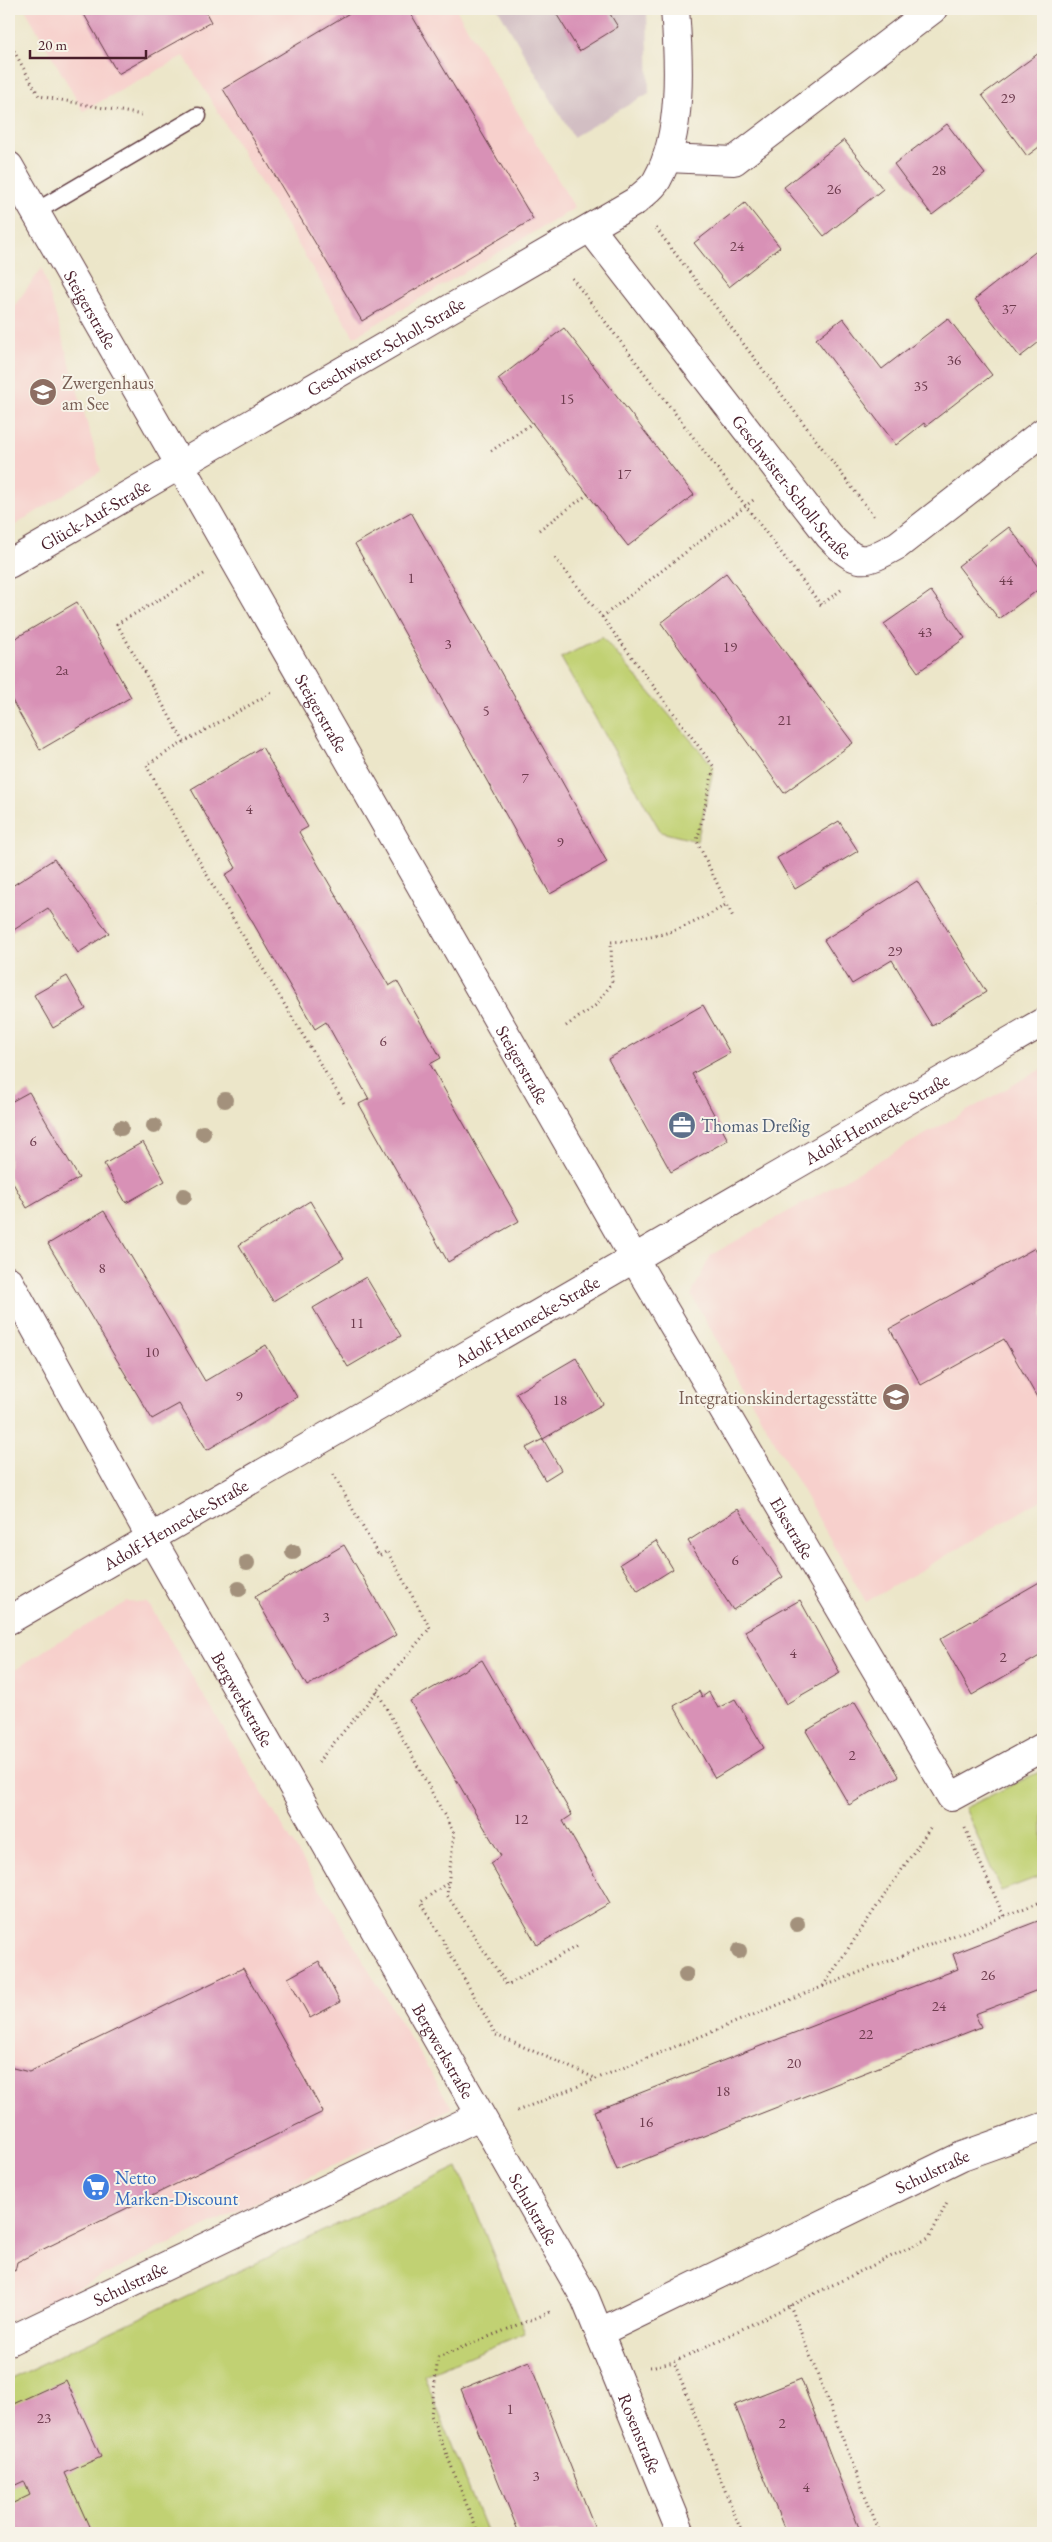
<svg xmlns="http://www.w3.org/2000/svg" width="1052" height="2542" font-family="'EB Garamond',serif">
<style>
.built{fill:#f7d0cc}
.industrial{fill:#d2bec3}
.green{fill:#c1d173;stroke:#86784f}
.building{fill:#d891b6}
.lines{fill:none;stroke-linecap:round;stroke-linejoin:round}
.lane-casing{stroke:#623d43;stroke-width:19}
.street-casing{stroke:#623d43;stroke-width:30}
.secondary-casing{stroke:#623d43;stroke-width:30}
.path{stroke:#623d43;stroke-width:3;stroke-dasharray:1 4;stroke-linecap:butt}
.lane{stroke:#fff;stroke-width:16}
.street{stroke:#fff;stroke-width:28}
.secondary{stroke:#fff;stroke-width:28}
.tree{fill:#a3917c}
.labels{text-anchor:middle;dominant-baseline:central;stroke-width:4;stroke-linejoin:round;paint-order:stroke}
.number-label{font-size:15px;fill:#6e3c4e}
.street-label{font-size:18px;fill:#4a1f2b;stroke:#f7f3e8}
.education-label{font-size:18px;fill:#785e54;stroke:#f7f3e8;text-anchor:start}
.service-label{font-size:18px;fill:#4e5e75;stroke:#f7f3e8;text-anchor:start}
.shop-label{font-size:18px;fill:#366cbe;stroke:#f7f3e8;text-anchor:start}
</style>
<rect width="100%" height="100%" fill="#f7f3e8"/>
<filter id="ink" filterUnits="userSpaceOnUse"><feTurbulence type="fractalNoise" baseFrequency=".02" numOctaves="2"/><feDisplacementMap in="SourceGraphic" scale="10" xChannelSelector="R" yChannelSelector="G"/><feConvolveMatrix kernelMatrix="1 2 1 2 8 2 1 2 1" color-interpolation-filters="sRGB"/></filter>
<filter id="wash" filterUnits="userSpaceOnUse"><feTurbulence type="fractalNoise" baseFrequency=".0096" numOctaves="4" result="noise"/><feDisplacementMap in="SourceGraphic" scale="20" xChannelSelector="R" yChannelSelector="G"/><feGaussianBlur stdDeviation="1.12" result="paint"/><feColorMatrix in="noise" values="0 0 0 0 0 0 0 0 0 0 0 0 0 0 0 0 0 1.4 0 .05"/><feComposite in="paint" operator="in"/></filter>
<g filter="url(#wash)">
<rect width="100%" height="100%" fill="#ece6c9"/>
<path class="built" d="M25 9H456L575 208 354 337 184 56 83 111Z
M42 268 101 471 9 529V313Z
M1043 1068V1499L866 1602 691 1295 711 1255Z
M127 1602 148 1603 452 2108 9 2321V1686L12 1684 9 1674 51 1646Z"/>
<path class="industrial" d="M498 9H647L649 93 573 137Z"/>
<path class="green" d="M602 637 714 767 697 841 661 832 561 658Z
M1043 1770V1875L1001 1891 965 1808Z
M458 2167 525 2333 424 2375 487 2533H9V2380Z"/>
<g id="blocks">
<path class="building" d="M81 9H204L211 22 118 74Z
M356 9H408L533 219 362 321 223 89Z
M557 9H607L618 27 579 51 554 10Z
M1043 50V144L1027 156 982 95Z
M947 124 985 174 932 215 894 164Z
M844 140 883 189 824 236 784 187Z
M745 203 780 247 729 287 694 243Z
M1043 246V339L1020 357 975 299Z
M843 318 882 369 948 318 992 375 926 426 924 423 896 445 816 339Z
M564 328 694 495 628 546 498 379Z
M411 512 607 862 550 894 355 544Z
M1009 527 1043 572V586L999 619 958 566Z
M726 573 853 743 784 793 661 623Z
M931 591 965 638 918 672 884 624Z
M77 602 131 697 40 750 9 695V642Z
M262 747 308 827 299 832 389 986 397 981 441 1058 430 1064 519 1221 448 1262 359 1104 369 1099 326 1022 315 1029 225 875 236 868 191 789Z
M839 821 858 851 795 889 777 858Z
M54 859 109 933 78 953 48 908 9 933V888Z
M917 881 986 992 932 1026 892 960 852 984 824 940Z
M1043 900V915L1037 904Z
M67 976 86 1009 53 1028 34 995Z
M703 1005 730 1053 692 1074 728 1140 671 1172 608 1059Z
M29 1092 79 1178 27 1208 9 1176V1103Z
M143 1142 165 1181 126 1203 104 1164Z
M310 1201 344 1258 273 1301 239 1245Z
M104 1211 205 1381 266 1345 297 1397 207 1450 179 1404 152 1419 48 1244Z
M1035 1248 1043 1263V1408L1004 1339 921 1385 890 1329Z
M366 1277 401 1336 348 1367 313 1308Z
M576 1358 603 1404 543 1439 516 1393Z
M543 1439 561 1470 545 1480 526 1448Z
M738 1509 783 1577 733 1610 688 1541Z
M656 1541 673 1569 638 1591 620 1564Z
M344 1545 396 1635 307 1686 255 1597Z
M1043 1580V1654L972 1695 940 1639Z
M800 1600 840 1673 786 1704 745 1631Z
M482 1660 572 1815 563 1821 610 1903 537 1945 490 1863 501 1856 410 1701Z
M699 1691 702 1697 709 1692 718 1708 735 1699 764 1748 715 1778 674 1706Z
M855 1702 899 1776 849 1805 806 1731Z
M1043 1919V1988L975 2014 981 2027 617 2170 594 2111 958 1969 953 1954Z
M319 1961 340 2002 310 2018 288 1978Z
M243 1968 323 2112 17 2262 15 2271 9 2269V2067L29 2072Z
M529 2361 597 2533H519L461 2389Z
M801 2379 861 2533H786L735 2405Z
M66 2380 101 2457 65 2473 92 2533H9V2505L30 2495 24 2481 9 2488V2406Z"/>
</g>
</g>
<g filter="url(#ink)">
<use href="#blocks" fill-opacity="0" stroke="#623d43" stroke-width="1"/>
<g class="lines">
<g class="lane-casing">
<path id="lane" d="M35 212 198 116"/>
</g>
<g class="street-casing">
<g id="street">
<path d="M667 158 734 161 933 9"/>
<path id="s1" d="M9 166 635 1260 951 1797 1043 1747"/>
<path id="s2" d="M590 228 829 536C858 566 862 565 898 545L1043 432"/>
<path id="s3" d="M9 564 636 201C642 195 653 188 657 180 683 134 679 60 675 9"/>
<path id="s4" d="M9 1281 151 1538 585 2298 681 2533"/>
<path id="s5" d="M600 2332 962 2156 1043 2127"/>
<path id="s6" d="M9 2341 479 2116"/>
</g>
</g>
<g class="secondary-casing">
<g id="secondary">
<path id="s7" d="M9 1620 1043 1022"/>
</g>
</g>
<path class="path" d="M9 42 39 96 142 115
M656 228 875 518
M572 278 821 605 841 590
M491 451 533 423
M539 530 588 494
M555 558 602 617 714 767 697 841 733 917
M204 574 117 624 184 742 271 693
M602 617 756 498
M184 742 146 765 212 884 345 1105
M566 1026 596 1005 612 983 611 942C658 939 687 929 727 904
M377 1691 454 1833 447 1895 507 1985 577 1946
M318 1762 430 1628 387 1551 379 1556 332 1472
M965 1828 1004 1917
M447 1883 421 1902 496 2035 595 2078
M823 1986 932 1825
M517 2111 822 1987 1043 1901
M790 2305 880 2533
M650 2367 674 2362
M478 2533 431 2415 438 2357 553 2311
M742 2533 674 2362 929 2238 947 2203"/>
<use href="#lane" class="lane"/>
<use href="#street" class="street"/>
<use href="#secondary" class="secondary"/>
</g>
<g class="tree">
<circle cx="225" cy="1100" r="8"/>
<circle cx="154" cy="1126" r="8"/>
<circle cx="121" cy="1128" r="8"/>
<circle cx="203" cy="1133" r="8"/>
<circle cx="184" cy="1196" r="8"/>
<circle cx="293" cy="1552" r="8"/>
<circle cx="247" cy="1563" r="8"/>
<circle cx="239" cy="1589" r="8"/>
<circle cx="797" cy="1924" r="8"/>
<circle cx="739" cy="1951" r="8"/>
<circle cx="686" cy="1975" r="8"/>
</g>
</g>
<defs>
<g id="school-disc" transform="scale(1.4375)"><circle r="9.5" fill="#8d6e63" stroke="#f7f3e8"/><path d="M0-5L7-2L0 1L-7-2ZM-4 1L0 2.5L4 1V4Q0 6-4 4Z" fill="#fff"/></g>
<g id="office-disc" transform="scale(1.4375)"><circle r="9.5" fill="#5c6f8a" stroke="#f7f3e8"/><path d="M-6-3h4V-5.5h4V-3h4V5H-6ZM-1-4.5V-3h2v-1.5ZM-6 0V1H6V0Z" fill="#fff"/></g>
<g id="supermarket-disc" transform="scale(1.4375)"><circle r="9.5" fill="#3f7fe0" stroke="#f7f3e8"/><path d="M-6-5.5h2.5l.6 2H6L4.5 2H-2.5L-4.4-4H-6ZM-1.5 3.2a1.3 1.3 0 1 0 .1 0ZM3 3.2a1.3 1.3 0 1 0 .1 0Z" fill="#fff"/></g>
</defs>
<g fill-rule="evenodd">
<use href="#school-disc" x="43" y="392"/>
<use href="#office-disc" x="682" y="1125"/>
<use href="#school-disc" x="896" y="1397"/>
<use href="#supermarket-disc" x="96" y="2187"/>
</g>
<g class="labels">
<g class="number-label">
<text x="1008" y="97">29</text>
<text x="939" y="169">28</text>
<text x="834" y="188">26</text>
<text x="737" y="245">24</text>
<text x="1009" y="308">37</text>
<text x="954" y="359">36</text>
<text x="921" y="385">35</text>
<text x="567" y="398">15</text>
<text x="624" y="473">17</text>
<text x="411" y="577">1</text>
<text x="1006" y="579">44</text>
<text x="925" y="631">43</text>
<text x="448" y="643">3</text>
<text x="730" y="646">19</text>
<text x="62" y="669">2a</text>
<text x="486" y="710">5</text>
<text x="785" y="719">21</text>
<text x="525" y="777">7</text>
<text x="249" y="808">4</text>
<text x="560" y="841">9</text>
<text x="895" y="950">29</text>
<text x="383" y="1040">6</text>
<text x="33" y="1140">6</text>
<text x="102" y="1267">8</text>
<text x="357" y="1322">11</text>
<text x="152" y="1351">10</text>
<text x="239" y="1395">9</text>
<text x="560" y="1399">18</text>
<text x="735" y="1559">6</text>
<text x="326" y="1616">3</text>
<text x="793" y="1652">4</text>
<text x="1003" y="1656">2</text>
<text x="852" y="1754">2</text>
<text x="521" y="1818">12</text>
<text x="988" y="1974">26</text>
<text x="939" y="2005">24</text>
<text x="866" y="2033">22</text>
<text x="794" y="2062">20</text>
<text x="723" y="2090">18</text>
<text x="646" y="2121">16</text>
<text x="510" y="2408">1</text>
<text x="44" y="2417">23</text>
<text x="782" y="2422">2</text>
<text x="536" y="2475">3</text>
<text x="806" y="2486">4</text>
</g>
<g class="street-label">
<text stroke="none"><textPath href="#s1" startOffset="165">Steigerstraße</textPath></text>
<text stroke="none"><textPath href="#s3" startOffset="435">Geschwister-Scholl-Straße</textPath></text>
<text stroke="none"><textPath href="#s2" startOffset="328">Geschwister-Scholl-Straße</textPath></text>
<text stroke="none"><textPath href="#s3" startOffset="99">Glück-Auf-Straße</textPath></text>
<text stroke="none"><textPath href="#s1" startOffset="630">Steigerstraße</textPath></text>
<text stroke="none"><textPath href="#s1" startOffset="1035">Steigerstraße</textPath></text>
<text stroke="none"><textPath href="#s7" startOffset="1002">Adolf-Hennecke-Straße</textPath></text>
<text stroke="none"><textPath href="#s7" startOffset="598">Adolf-Hennecke-Straße</textPath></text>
<text stroke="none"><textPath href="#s7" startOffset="192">Adolf-Hennecke-Straße</textPath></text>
<text stroke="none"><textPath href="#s1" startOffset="1571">Elsestraße</textPath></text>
<text stroke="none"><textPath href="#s4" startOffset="479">Bergwerkstraße</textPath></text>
<text stroke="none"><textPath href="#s4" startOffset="884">Bergwerkstraße</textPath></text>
<text stroke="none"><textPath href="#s5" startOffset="369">Schulstraße</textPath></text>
<text stroke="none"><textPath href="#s4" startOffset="1066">Schulstraße</textPath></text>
<text stroke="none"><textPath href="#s6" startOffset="134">Schulstraße</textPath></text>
<text stroke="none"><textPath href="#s4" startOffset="1315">Rosenstraße</textPath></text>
</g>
<g class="education-label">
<text x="62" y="382">Zwergenhaus<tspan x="62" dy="21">am See</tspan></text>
<text x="877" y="1397" text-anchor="end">Integrationskindertagesstätte</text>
</g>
<g class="service-label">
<text x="701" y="1125">Thomas Dreßig</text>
</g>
<g class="shop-label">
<text x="115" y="2177">Netto<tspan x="115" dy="21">Marken-Discount</tspan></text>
</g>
</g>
<rect width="1052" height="2542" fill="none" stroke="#f7f3e8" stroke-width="30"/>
<path d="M30 50v8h116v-8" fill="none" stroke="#4a1f2b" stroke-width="2.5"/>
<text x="38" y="50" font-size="15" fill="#4a1f2b" stroke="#f7f3e8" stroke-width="4" paint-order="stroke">20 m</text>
</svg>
